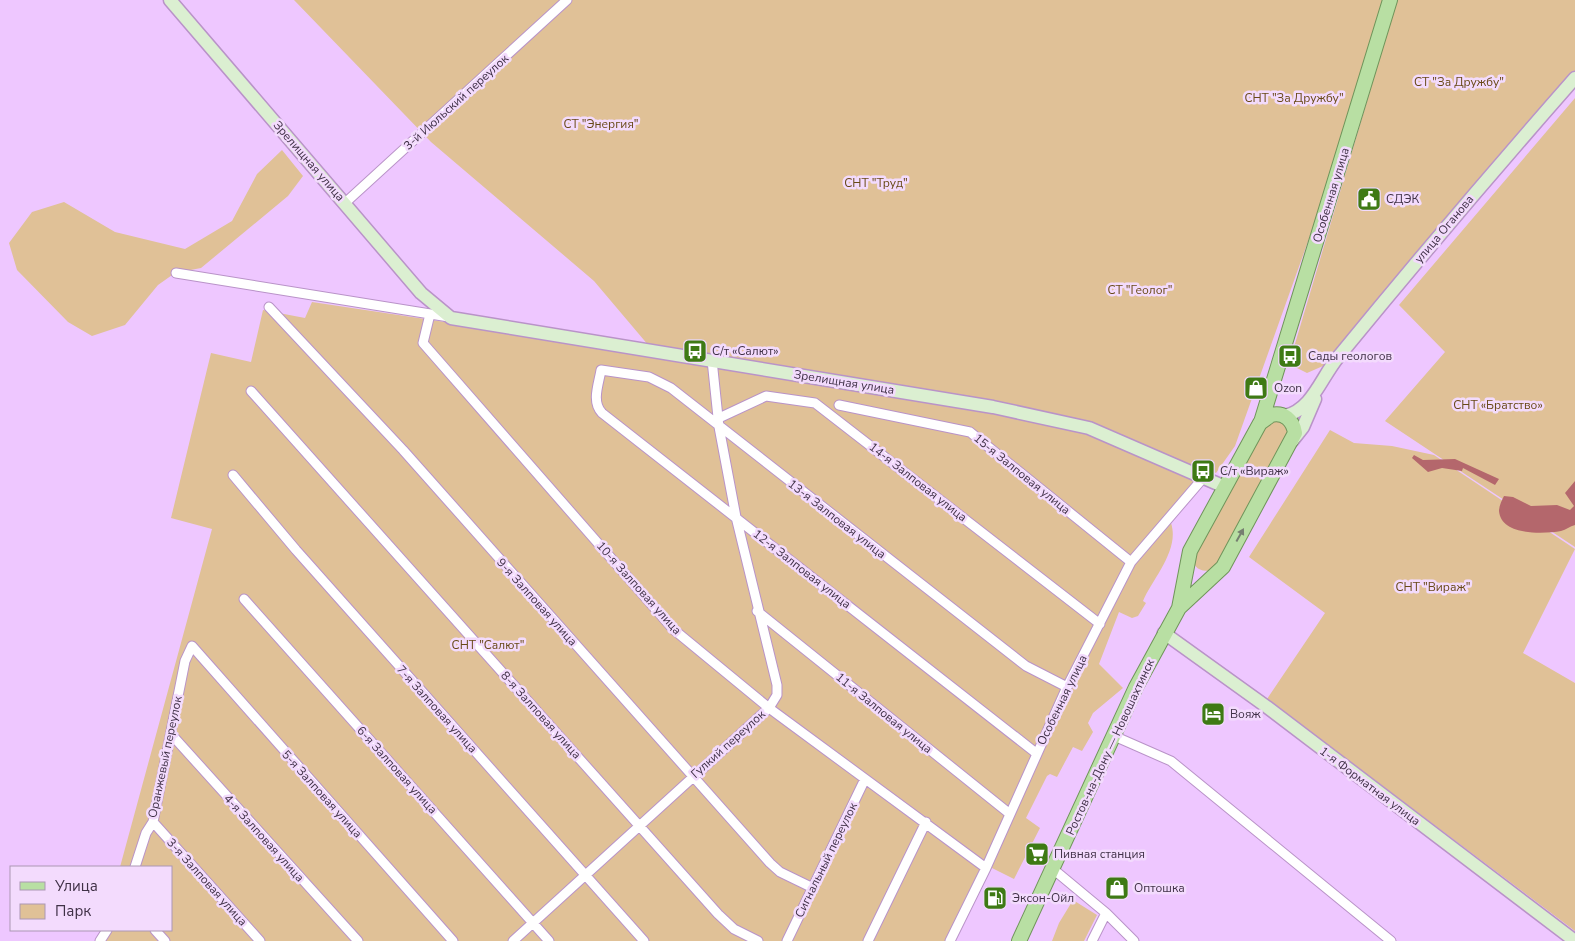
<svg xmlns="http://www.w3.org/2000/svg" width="1575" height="941" font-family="'Nunito Sans',sans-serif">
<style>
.green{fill:#e0c197}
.water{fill:#b4676c}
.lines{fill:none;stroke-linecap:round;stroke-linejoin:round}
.street-casing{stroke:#b993c8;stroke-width:11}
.secondary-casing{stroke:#b993c8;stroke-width:15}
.primary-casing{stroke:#6f945a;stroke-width:16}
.street{stroke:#fff;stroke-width:9}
.secondary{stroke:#dbefd1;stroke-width:12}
.primary{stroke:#b8dfa3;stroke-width:14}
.oneway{fill:#767f70}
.labels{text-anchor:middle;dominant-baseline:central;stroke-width:5;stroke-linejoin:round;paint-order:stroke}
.park-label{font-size:12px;fill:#684917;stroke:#f3dbfd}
.street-label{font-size:12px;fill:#403147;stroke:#f3dbfd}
.poi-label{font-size:12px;fill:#403147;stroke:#f3dbfd;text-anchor:start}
</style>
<rect width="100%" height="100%" fill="#eec7ff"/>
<path class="green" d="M294 0H1386L1332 174 1235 446 1216 473 1194 462 1192 466 1103 427 1060 416 649 346 594 281 431 142Z
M1397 0H1575V76L1323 366 1307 373 1289 364Z
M1575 98V547L1385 421 1445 352 1399 305Z
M282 150 303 176 288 196 201 268 175 273 158 285 125 325 92 336 68 322 17 270 9 243 32 212 64 202 115 232 185 249 232 221 257 174Z
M312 302 652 353 976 408 1098 434 1204 480 1162 530 1171 523C1180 550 1153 578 1143 601L1146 603 1138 616 1132 618 1119 612 1099 664 1123 688 1093 713 1088 723 1093 732 1082 751 1073 747 1057 777 1050 774 1047 776 1026 818 1040 828 1014 879 990 867 955 941H99L102 930H171V867H120L212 529 171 518 211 353 251 362 263 310 305 318Z
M1280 419 1290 431 1218 565 1209 571C1200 571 1194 568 1193 559L1266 423Z
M1330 430 1354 443 1392 446 1434 455 1575 549 1523 653 1575 683V931L1267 699 1325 613 1249 557Z
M1073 900 1097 915 1084 941H1052L1059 923Z"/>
<path class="water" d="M1414 455 1423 460 1455 459 1499 479 1495 485 1463 468 1462 471 1442 468 1428 472 1412 458Z
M1575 481V525C1570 526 1566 530 1561 531 1544 534 1501 536 1499 511 1499 506 1502 500 1504 496L1513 497 1531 506 1557 505 1570 510 1574 506 1565 493Z"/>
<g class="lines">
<g class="street-casing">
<path id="street" d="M345 203 567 0
M176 273 449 317
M269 307 403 450 770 863 780 872 813 888
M430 314 423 343 673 629 769 708 986 868
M251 391 718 914 734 929 758 941
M839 405 970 432 1131 562
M719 418 766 396 815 403 1100 624
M233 475 296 550 644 941
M244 599 549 941
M757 611 1010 814
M171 734 358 941
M1114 736 1171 761 1391 941
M1036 753 602 413C591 402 599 383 601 370L649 377 671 388 1026 666 1067 687
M153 822 260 941
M135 867 146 833 153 822 185 661 192 646 453 941
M1053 869 1106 913 1092 941
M1106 913 1134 941
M155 930 165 941
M100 941 107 930
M513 941 769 708 777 695V685L736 517 719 427 712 360
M787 941 865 779
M868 941 926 822
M950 941 986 868 1067 687 1131 562 1204 477"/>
</g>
<g class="secondary-casing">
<path id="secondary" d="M170 0 421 293 451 318 993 407 1089 428 1225 487
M1285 416C1313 409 1321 377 1339 356 1416 262 1495 169 1575 78
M1292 441 1303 427 1315 399
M1164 633 1267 707 1575 941"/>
</g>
<g class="primary-casing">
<path id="primary" d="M1261 422 1390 0
M1019 941 1136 687 1179 608 1190 551 1260 423 1271 415C1284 412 1293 420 1295 433L1223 567 1179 608"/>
</g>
<use href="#street" class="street"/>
<use href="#secondary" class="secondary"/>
<use href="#primary" class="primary"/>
</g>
<defs><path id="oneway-solid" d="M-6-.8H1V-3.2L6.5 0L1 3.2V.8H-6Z" transform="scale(1.25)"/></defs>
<use class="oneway" href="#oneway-solid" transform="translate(1240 535) rotate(-61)"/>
<defs>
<g id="civic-square" transform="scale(1.25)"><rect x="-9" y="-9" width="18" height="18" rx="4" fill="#3e7a14" stroke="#f3dbfd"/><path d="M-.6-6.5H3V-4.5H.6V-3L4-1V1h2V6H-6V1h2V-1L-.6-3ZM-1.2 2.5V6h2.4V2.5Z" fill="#fff"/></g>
<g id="bus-square" transform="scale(1.25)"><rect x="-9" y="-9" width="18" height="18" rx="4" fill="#3e7a14" stroke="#f3dbfd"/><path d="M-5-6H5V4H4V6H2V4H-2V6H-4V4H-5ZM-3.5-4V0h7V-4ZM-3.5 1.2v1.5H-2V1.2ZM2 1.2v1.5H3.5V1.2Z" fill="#fff"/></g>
<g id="shop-square" transform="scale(1.25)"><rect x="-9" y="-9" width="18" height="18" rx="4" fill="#3e7a14" stroke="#f3dbfd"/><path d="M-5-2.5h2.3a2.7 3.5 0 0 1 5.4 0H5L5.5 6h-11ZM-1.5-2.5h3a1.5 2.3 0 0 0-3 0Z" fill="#fff"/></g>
<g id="hotel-square" transform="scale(1.25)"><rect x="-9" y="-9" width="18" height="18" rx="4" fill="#3e7a14" stroke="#f3dbfd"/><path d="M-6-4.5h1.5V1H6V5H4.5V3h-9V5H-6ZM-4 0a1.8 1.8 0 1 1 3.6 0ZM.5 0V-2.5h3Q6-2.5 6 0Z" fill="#fff"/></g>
<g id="supermarket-square" transform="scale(1.25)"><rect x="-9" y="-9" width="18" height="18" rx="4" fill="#3e7a14" stroke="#f3dbfd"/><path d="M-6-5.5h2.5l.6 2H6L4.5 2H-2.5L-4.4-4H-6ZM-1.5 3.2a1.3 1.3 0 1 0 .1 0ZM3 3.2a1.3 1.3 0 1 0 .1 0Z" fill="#fff"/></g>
<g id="fuel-square" transform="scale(1.25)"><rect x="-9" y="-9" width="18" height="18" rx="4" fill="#3e7a14" stroke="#f3dbfd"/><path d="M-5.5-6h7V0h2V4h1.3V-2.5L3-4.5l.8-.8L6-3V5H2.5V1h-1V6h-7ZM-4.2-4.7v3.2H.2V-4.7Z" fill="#fff"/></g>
</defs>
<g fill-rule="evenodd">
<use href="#civic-square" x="1369" y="199"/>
<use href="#bus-square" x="695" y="351"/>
<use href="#bus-square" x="1290" y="356"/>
<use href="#shop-square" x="1256" y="388"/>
<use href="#bus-square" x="1203" y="471"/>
<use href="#hotel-square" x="1213" y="714"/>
<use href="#supermarket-square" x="1037" y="854"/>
<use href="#shop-square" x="1117" y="888"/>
<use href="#fuel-square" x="995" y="898"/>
</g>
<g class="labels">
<g class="park-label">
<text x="1459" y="82">СТ "За Дружбу"</text>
<text x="1294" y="98">СНТ "За Дружбу"</text>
<text x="601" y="124">СТ "Энергия"</text>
<text x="876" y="183">СНТ "Труд"</text>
<text x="1140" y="290">СТ "Геолог"</text>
<text x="1498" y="405">СНТ «Братство»</text>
<text x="1433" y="587">СНТ "Вираж"</text>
<text x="488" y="645">СНТ "Салют"</text>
</g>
<g class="street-label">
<text transform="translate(456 102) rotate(-42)">3-й Июльский переулок</text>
<text transform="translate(309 161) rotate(49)">Зрелищная улица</text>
<text transform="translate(1331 195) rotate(-73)">Особенная улица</text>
<text transform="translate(1444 229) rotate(-50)">улица Оганова</text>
<text transform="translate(844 382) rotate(9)">Зрелищная улица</text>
<text transform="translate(1022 474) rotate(39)">15-я Залповая улица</text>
<text transform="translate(918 482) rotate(38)">14-я Залповая улица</text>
<text transform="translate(837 519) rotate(38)">13-я Залповая улица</text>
<text transform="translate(802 569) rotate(38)">12-я Залповая улица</text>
<text transform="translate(639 588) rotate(48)">10-я Залповая улица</text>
<text transform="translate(537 602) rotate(48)">9-я Залповая улица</text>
<text transform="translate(1062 700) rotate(-64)">Особенная улица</text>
<text transform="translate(437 709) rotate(48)">7-я Залповая улица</text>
<text transform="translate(884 713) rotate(39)">11-я Залповая улица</text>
<text transform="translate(541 715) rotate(48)">8-я Залповая улица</text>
<text transform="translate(728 744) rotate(-42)">Гулкий переулок</text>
<text transform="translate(1110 747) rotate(-65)">Ростов-на-Дону — Новошахтинск</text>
<text transform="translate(165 757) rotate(-78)">Оранжевый переулок</text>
<text transform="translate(397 770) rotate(48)">6-я Залповая улица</text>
<text transform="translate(1370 786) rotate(37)">1-я Форматная улица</text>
<text transform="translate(322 794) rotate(48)">5-я Залповая улица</text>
<text transform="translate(264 838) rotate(48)">4-я Залповая улица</text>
<text transform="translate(826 860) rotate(-64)">Сигнальный переулок</text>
<text transform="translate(207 882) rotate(48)">3-я Залповая улица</text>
</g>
<g class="poi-label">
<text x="1386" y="199">СДЭК</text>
<text x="712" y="351">С/т «Салют»</text>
<text x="1308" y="356">Сады геологов</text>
<text x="1274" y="388">Ozon</text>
<text x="1220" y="471">С/т «Вираж»</text>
<text x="1230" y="714">Вояж</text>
<text x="1054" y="854">Пивная станция</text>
<text x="1134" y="888">Оптошка</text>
<text x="1012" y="898">Эксон-Ойл</text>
</g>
</g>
<rect x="10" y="866" width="162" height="65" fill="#f3dbfd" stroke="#ab97b4"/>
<rect x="20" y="882" width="25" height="8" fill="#b8dfa3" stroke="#ab97b4"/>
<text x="55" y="891" font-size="15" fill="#403147">Улица</text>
<rect x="20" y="904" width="25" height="15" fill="#e0c197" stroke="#ab97b4"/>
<text x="55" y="916" font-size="15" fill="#403147">Парк</text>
</svg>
